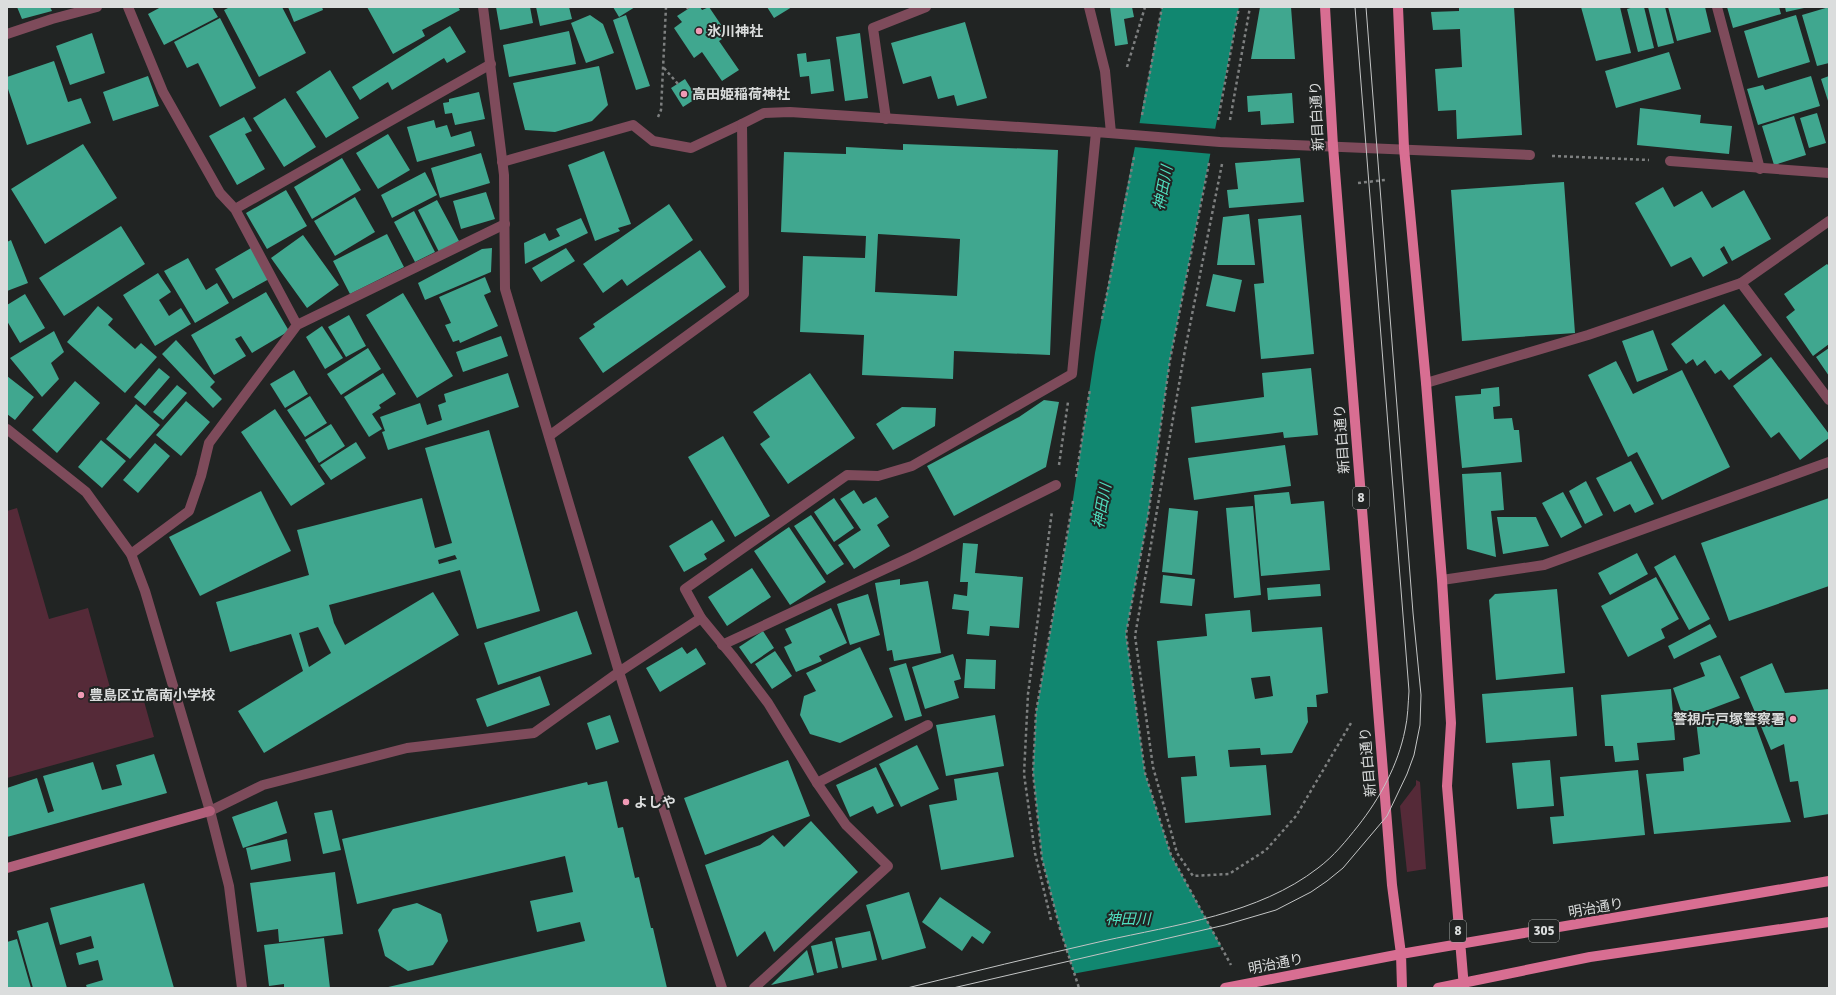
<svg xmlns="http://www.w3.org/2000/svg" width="1836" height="995" font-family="Signika,'Noto Sans JP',sans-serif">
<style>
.green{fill:#552a38}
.water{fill:#118770}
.pier{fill:#212423}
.building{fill:#40a78f;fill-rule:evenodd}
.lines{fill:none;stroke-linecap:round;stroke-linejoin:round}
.path{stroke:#7e8080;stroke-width:2.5;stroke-dasharray:3 3;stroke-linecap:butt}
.lane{stroke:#7e4b5b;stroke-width:10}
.street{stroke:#7e4b5b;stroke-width:10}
.secondary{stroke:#b15f7a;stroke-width:10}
.primary{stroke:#d86e92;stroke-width:10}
.tram{stroke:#c3c5c5;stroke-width:1}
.poi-dot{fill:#f09ab5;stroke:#212423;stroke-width:1.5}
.labels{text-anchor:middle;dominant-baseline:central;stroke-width:4;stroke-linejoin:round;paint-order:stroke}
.shield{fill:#212423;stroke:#a3a6a5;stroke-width:1}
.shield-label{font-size:13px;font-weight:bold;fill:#dbdddd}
.poi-label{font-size:14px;font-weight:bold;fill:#dbdddd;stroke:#212423;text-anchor:start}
.street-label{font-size:14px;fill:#dbdddd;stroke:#212423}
.water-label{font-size:15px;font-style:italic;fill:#50e0c0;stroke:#212423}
</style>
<rect width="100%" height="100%" fill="#212423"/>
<path class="green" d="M17 508 49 619 88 608 114 702 142 694 154 737 7 778V511Z
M1416 780 1420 782 1426 869 1407 872 1400 806 1416 785Z"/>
<path class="water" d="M1162 7H1239L1170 360 1148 516 1126 634 1145 773 1171 855 1233 968 1079 988 1060 929 1042 859 1033 772 1036 712 1069 526 1095 353Z"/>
<path class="pier" d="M1138 123 1218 129 1213 154 1134 147Z
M1223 946 1249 988H1076L1072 974Z"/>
<path class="building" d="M17 7H50L52 11 22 19Z
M161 7H212L218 17 164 45 148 14Z
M230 7H282L306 53 259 77 224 10Z
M288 7H322L323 10 294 22Z
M367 7H458L460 10 422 30 425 36 393 54Z
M496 7H530L533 23 500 30Z
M536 7H569L572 19 540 26Z
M613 7H635L619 17Z
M691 7H700L702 10 709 7 728 35 719 41 739 70 722 81 702 52 694 58 674 28 682 22 677 16Z
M767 7H792L774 18Z
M1110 7H1132L1134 17 1124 19 1128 44 1115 46Z
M1260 7H1291L1295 59H1251Z
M1459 7H1514L1522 135 1457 139 1456 110 1438 111 1435 69 1462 67 1460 29 1433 30 1431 12 1459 11Z
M1581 7H1620L1631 53 1596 61Z
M1634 7H1644L1654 48 1638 52 1627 9Z
M1648 7H1665L1674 43 1658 47Z
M1668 7H1705L1711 32 1677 41Z
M1727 7H1779L1781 14 1733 28Z
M1785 7H1804V8L1786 12Z
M1829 7V63L1817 66 1802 15Z
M590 15 603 24 614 53 586 63 571 23Z
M626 15 650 86 636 90 613 20Z
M1796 15 1810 62 1758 78 1744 31Z
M220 18 256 88 220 107 198 63 187 68 174 42Z
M965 22 987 98 957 106 954 95 938 99 931 76 903 84 891 43Z
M450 26 466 52 447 63 444 58 392 90 388 82 360 100 352 87Z
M569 31 576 64 509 77 503 45Z
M92 33 105 73 70 85 56 46Z
M860 33 868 98 845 101 836 37Z
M1669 52 1681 89 1616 108 1605 71Z
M806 53 807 62 830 59 834 91 811 94 809 76 800 77 797 54Z
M54 61 68 102 81 98 91 123 27 145 7 86V77Z
M599 66 608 105 592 121 555 132 525 130 513 83Z
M330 70 359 118 326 138 296 92Z
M148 76 159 106 113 121 103 92Z
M1811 76 1820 106 1758 125 1747 89 1763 85 1765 90Z
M1829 76V104L1821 79Z
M685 79 697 98 683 107 671 88Z
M479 92 485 119 455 125 452 113 445 114 443 103 449 102V99Z
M1292 93 1294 123 1261 125 1260 111 1248 112 1247 96Z
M285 98 316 147 284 167 253 118Z
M1640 108 1701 115 1700 123 1732 126 1729 154 1637 145Z
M1817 113 1826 143 1809 148 1800 118Z
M1794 116 1806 155 1774 165 1762 126Z
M244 117 252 131 245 134 265 169 237 185 209 136Z
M434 120 436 128 447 125 451 137 471 131 475 146 417 162 407 127Z
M388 134 410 170 378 189 356 153Z
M83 144 117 198 45 244 11 189Z
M903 144 1058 150 1050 355 954 351 953 379 862 375 864 335 800 332 803 256 865 258 866 236 781 232 784 152 846 154V147L903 150ZM878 234 960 239 957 296 875 292Z
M604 151 631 224 618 228 620 231 595 241 568 165Z
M481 153 490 183 440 198 431 168Z
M342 158 361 190 312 219 294 187Z
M1300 158 1304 202 1229 208 1227 190 1238 189 1235 163Z
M425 172 437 195 392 218 381 195Z
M1564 182 1575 333 1462 341 1451 190Z
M1663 187 1674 207 1702 191 1712 208 1744 190 1771 239 1732 261 1724 246 1720 249 1728 263 1703 277 1691 257 1671 267 1635 203Z
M286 190 307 226 267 249 246 213Z
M486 192 495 219 461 229 453 201Z
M355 197 375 232 335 256 314 221Z
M437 200 459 241 439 252 418 210Z
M669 204 693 240 627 286 622 279 603 293 583 264Z
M414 211 435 252 415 262 394 222Z
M1249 214 1255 265H1217L1223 217Z
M1301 215 1314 354 1261 359 1254 284 1264 283 1258 219Z
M581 218 588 233 525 264 524 243 545 233 549 241 560 236 556 229Z
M121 226 145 264 64 316 39 278Z
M387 234 404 267 350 294 333 261Z
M303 235 339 285 307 308 271 258Z
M11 240 28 283 7 291V242Z
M251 248 269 279 233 299 215 269Z
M492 248 491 272 425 300 418 283 482 249Z
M566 248 575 261 541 282 532 268Z
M700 250 726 287 603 373 579 338 595 327 593 324Z
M188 258 206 290 217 283 229 303 195 323 164 271Z
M1827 264 1829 266V344L1813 356 1786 317 1795 310 1784 294Z
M158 273 171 292 159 300 169 316 181 308 191 324 155 346 123 295Z
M1213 274 1242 280 1235 312 1206 306Z
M485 277 491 292 484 295 498 326 460 343 459 340 453 342 445 325 451 323 439 297Z
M266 292 289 331 252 353 241 336 235 339 246 356 214 375 191 335Z
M403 293 453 376 417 398 366 315Z
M25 294 45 328 20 343 7 321V305Z
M1724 304 1762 355 1729 380 1721 370 1715 374 1705 360 1697 366 1693 359 1686 364 1671 344Z
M98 306 113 319 108 325 135 349 141 343 157 357 125 393 67 342Z
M349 315 366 346 346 357 328 327Z
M322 326 343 358 325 369 306 337Z
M1653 330 1668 370 1637 382 1622 341Z
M54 331 64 352 51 363 59 379 42 397 10 358Z
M501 336 508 356 463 372 456 352Z
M176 340 215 382 210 387 222 399 213 408 162 354Z
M368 348 381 369 341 395 327 374Z
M1829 348V376L1816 357Z
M1771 357 1829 434V438L1800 460 1779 432 1771 438 1733 386Z
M1616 361 1633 394 1682 370 1730 467 1662 500 1637 452 1628 457 1588 375Z
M159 368 170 377 145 406 134 397Z
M1311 368 1318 435 1284 438 1283 432 1195 443 1191 407 1264 397 1262 373Z
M294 370 308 394 285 408 270 384Z
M383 373 396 394 379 405 381 408 372 414 382 429 369 437 344 397Z
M508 373 519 407 388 450 382 432 385 431 380 417 420 403 427 425 442 420 438 405 446 402 444 394Z
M810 373 855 438 788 484 760 444 770 437 753 412Z
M7 376 34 397 15 420 7 414Z
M75 381 100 403 57 453 32 430Z
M177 385 187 393 163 420 153 412Z
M1499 387 1500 406 1493 407 1494 419 1512 418 1514 430H1519L1522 462 1462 468 1455 396 1481 394V389Z
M310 396 327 423 305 437 287 410Z
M1044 400 1059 402 1046 467 954 516 927 466 1019 417Z
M186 401 210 422 181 456 156 435Z
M136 404 160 425 130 459 106 439Z
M902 407 936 408 935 426 893 450 876 424Z
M275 409 325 484 291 506 241 432Z
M331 424 345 446 319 463 305 440Z
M489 430 540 611 477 629 460 570 329 605 334 623 345 645 433 592 459 635 264 753 238 711 303 671 291 634 230 652 216 602 309 575 297 530 422 498 435 548 452 543 425 448ZM455 555 457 559 439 564 438 560ZM318 627 331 653 309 667 299 633Z
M723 436 770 516 735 537 688 457Z
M101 440 126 461 102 488 78 467Z
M356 442 366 458 331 480 320 465Z
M155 443 170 456 138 493 123 480Z
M1285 445 1291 486 1194 500 1188 458Z
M1631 461 1654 504 1635 513 1630 504 1614 512 1596 478Z
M1501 472 1504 510 1491 511 1496 557 1467 549 1462 474Z
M1586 481 1603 515 1585 524 1569 491Z
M854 490 863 504 876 497 889 517 877 525 890 546 854 569 838 545 861 530 840 499Z
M261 491 291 551 200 596 169 537Z
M1289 492 1291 504 1324 501 1330 570 1261 576 1254 495Z
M1563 492 1582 527 1561 538 1542 503Z
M834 498 854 528 834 542 814 512Z
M1829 498V586L1729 621 1701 543Z
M1253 506 1261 595 1234 598 1226 508Z
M1169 508 1198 511 1192 575 1162 572Z
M811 515 844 564 827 575 794 526Z
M1497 517H1536L1549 546 1503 554Z
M712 520 725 541 704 554 707 559 684 572 669 546Z
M789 527 826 582 790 605 754 551Z
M963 543 978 544 975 573 1023 577 1019 628 990 626 989 636 967 634 969 611 952 609 954 594 967 596 968 582H960Z
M1637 553 1648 574 1610 595 1598 573Z
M1675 555 1710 619 1689 630 1654 567Z
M752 568 771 597 727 626 708 597Z
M1163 575 1195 579 1192 606 1160 603Z
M1656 577 1679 619 1661 629 1665 638 1628 657 1601 606Z
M900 579V585L928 581 941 653 894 661 892 650 887 651 875 583Z
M1320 584 1321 596 1268 600 1267 588Z
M1557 589 1565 673 1496 680 1489 600 1495 594Z
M868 594 880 635 850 645 837 604Z
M831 608 847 643 819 656 822 661 796 672 784 647 792 643 785 629Z
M1250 610 1252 632 1322 627 1328 693 1316 695 1317 707H1307L1308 722 1292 753 1261 755 1260 748 1228 750 1230 767 1266 765 1271 815 1185 823 1181 777 1197 776 1195 756 1168 758 1157 641 1207 636 1205 614ZM1270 676 1273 696 1255 699 1251 678Z
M577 611 592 654 498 685 484 643Z
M1710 624 1717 637 1674 659 1668 646Z
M763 631 774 648 751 664 739 647Z
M682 647 687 654 696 648 706 664 660 692 646 668Z
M860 647 893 717 840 743 810 734 800 715 804 696 816 691 806 673Z
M775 651 792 676 772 689 755 664Z
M953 654 961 679 954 681 959 698 925 709 912 667Z
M1720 655 1740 698 1684 719 1673 688 1705 676 1700 663Z
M966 659 996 660 995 689 964 688Z
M906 663 922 716 905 721 889 668Z
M1772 663 1785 693 1829 689V814L1804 818 1798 781 1790 782 1784 744 1771 750 1740 677Z
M540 676 550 705 487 727 476 699Z
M1573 687 1577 736 1486 743 1482 694Z
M1671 689 1675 740 1637 743 1639 760 1615 762 1613 746H1605L1601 695Z
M1751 712 1791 822 1654 834 1646 774 1684 771 1683 758 1700 754 1696 720Z
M610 715 619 742 596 750 587 723Z
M995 715 1004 766 946 776 936 725Z
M917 745 939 789 901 807 879 764Z
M154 754 167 793 7 837V788L37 778 48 813 54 811 43 776 93 762 102 790 122 785 116 765Z
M788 760 810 816 705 855 684 798Z
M1550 760 1554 806 1517 809 1512 763Z
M876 767 894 806 877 814 873 806 850 817 836 785Z
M1638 770 1645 835 1553 844 1550 817 1564 816 1560 777Z
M998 772 1014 857 941 870 929 805 957 800 954 779Z
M607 781 618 828 623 827 635 878 639 877 651 928H653L667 988H384L585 941 580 922 537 932 530 901 573 892 565 856 357 904 342 839 587 782 588 785Z
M277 801 287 833 243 848 232 817Z
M332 810 341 850 323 854 314 813Z
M811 821 858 872 774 952 765 931 737 957 705 865 760 845 773 835 784 847Z
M287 839 291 861 251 870 246 848Z
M335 872 343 934 279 942 278 929 257 932 250 883Z
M144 883 174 988H87L86 985 103 980 98 960 79 965 76 953 94 948 91 936 60 945 50 908Z
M909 892 926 948 882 960 866 905Z
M940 897 991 932 983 944 972 936 962 951 922 922Z
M417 903 441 914 448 941 433 965 408 971 385 956 378 930 393 909Z
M48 922 67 988H33L17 931Z
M870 931 877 960 842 968 835 938Z
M324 938 330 988H284V984L269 986 264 945Z
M17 939 31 988H7V942Z
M832 941 838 968 817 973 811 946Z
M807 950 814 975 771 985Z"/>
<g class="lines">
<path class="path" d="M687 7 688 9
M1127 67 1145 7
M664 68 678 84
M1142 115 1162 7
M658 117 661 110 666 7
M1218 120 1239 7
M1230 120 1250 7
M1552 156 1649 160
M1209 163 1170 360 1148 516 1126 634 1145 773 1171 855 1231 965
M1222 164 1185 350 1135 636 1153 767 1177 853 1193 876 1229 874 1266 850 1296 816 1351 723
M1358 183 1385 180
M1102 319 1134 157
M1059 465 1068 402
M1076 477 1090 389
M1073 501 1036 712 1033 772 1042 859 1060 929 1079 988
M1051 920 1035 853 1024 774 1028 694 1052 511"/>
<path class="lane" d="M128 7 163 92 220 193 235 209 297 325
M1089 7 1105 71 1111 133
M1717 7 1760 169
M886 119 873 28 926 7
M502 162 633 125 653 141 691 148 742 124
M235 209 491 64
M1741 283 1829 400
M131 554 189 511 201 476 209 443 297 325 505 224
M722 645 913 556 1056 485
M619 672 701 618
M817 783 928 725"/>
<path class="street" d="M483 7 504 175 505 289 619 672 722 988
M7 34 52 19 97 7
M1670 161 1829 173
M1426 383 1588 335 1741 283 1829 221
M7 429 86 492 131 554 145 591 210 811 229 886 242 988
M549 436 744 294 742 124 764 113 790 112 1096 132 1220 142 1530 155
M1442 580 1544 565 1829 462
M210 811 263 785 407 748 534 733 619 672
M754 988 888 866 846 825 817 783 768 703 734 658 701 618 685 589 847 475 878 476 912 466 1072 374 1096 132"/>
<path class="secondary" d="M7 868 210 811"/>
<path class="primary" d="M1325 7 1333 146 1392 885 1401 954 1402 988
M1398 7 1404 148 1426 383 1442 580 1451 723 1447 786 1464 988
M1225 988 1401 954 1829 881
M1438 988 1590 957 1829 922"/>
<path class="tram" d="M907 988C972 972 1037 956 1103 941 1175 925 1259 914 1318 868 1334 856 1346 841 1358 826 1380 798 1398 765 1405 730 1408 717 1408 704 1409 691L1355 7
M953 988 1225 925 1276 910 1311 892 1327 881 1343 868 1387 816 1407 774 1414 755 1420 725 1421 695 1413 613 1366 7"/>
</g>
<g class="poi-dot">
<circle cx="699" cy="31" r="4"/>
<circle cx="684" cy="94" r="4"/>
<circle cx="81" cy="695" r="4"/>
<circle cx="1793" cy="719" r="4"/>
<circle cx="626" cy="802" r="4"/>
</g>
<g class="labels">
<g class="shield">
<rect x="1353" y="487" width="16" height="22" rx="3"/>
<rect x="1450" y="920" width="16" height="22" rx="3"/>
<rect x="1529" y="920" width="30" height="22" rx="3"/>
</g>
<g class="shield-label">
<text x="1361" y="498">8</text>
<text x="1458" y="931">8</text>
<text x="1544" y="931">305</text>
</g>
<g class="poi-label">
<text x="707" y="31">氷川神社</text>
<text x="692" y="94">高田姫稲荷神社</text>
<text x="89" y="695">豊島区立高南小学校</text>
<text x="1785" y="719" text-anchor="end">警視庁戸塚警察署</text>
<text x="634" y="802">よしや</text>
</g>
<g class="street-label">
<text transform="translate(1317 116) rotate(-93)">新目白通り</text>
<text transform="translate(1342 439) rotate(-94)">新目白通り</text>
<text transform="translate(1368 762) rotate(-95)">新目白通り</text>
<text transform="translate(1596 908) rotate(-10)">明治通り</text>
<text transform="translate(1276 964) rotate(-11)">明治通り</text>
</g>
<g class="water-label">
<text transform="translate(1163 188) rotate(-79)">神田川</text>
<text transform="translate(1102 506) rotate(-80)">神田川</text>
<text x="1128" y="919">神田川</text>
</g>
</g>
<rect width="1836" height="995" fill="none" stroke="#dbdddd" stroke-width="16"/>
</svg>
